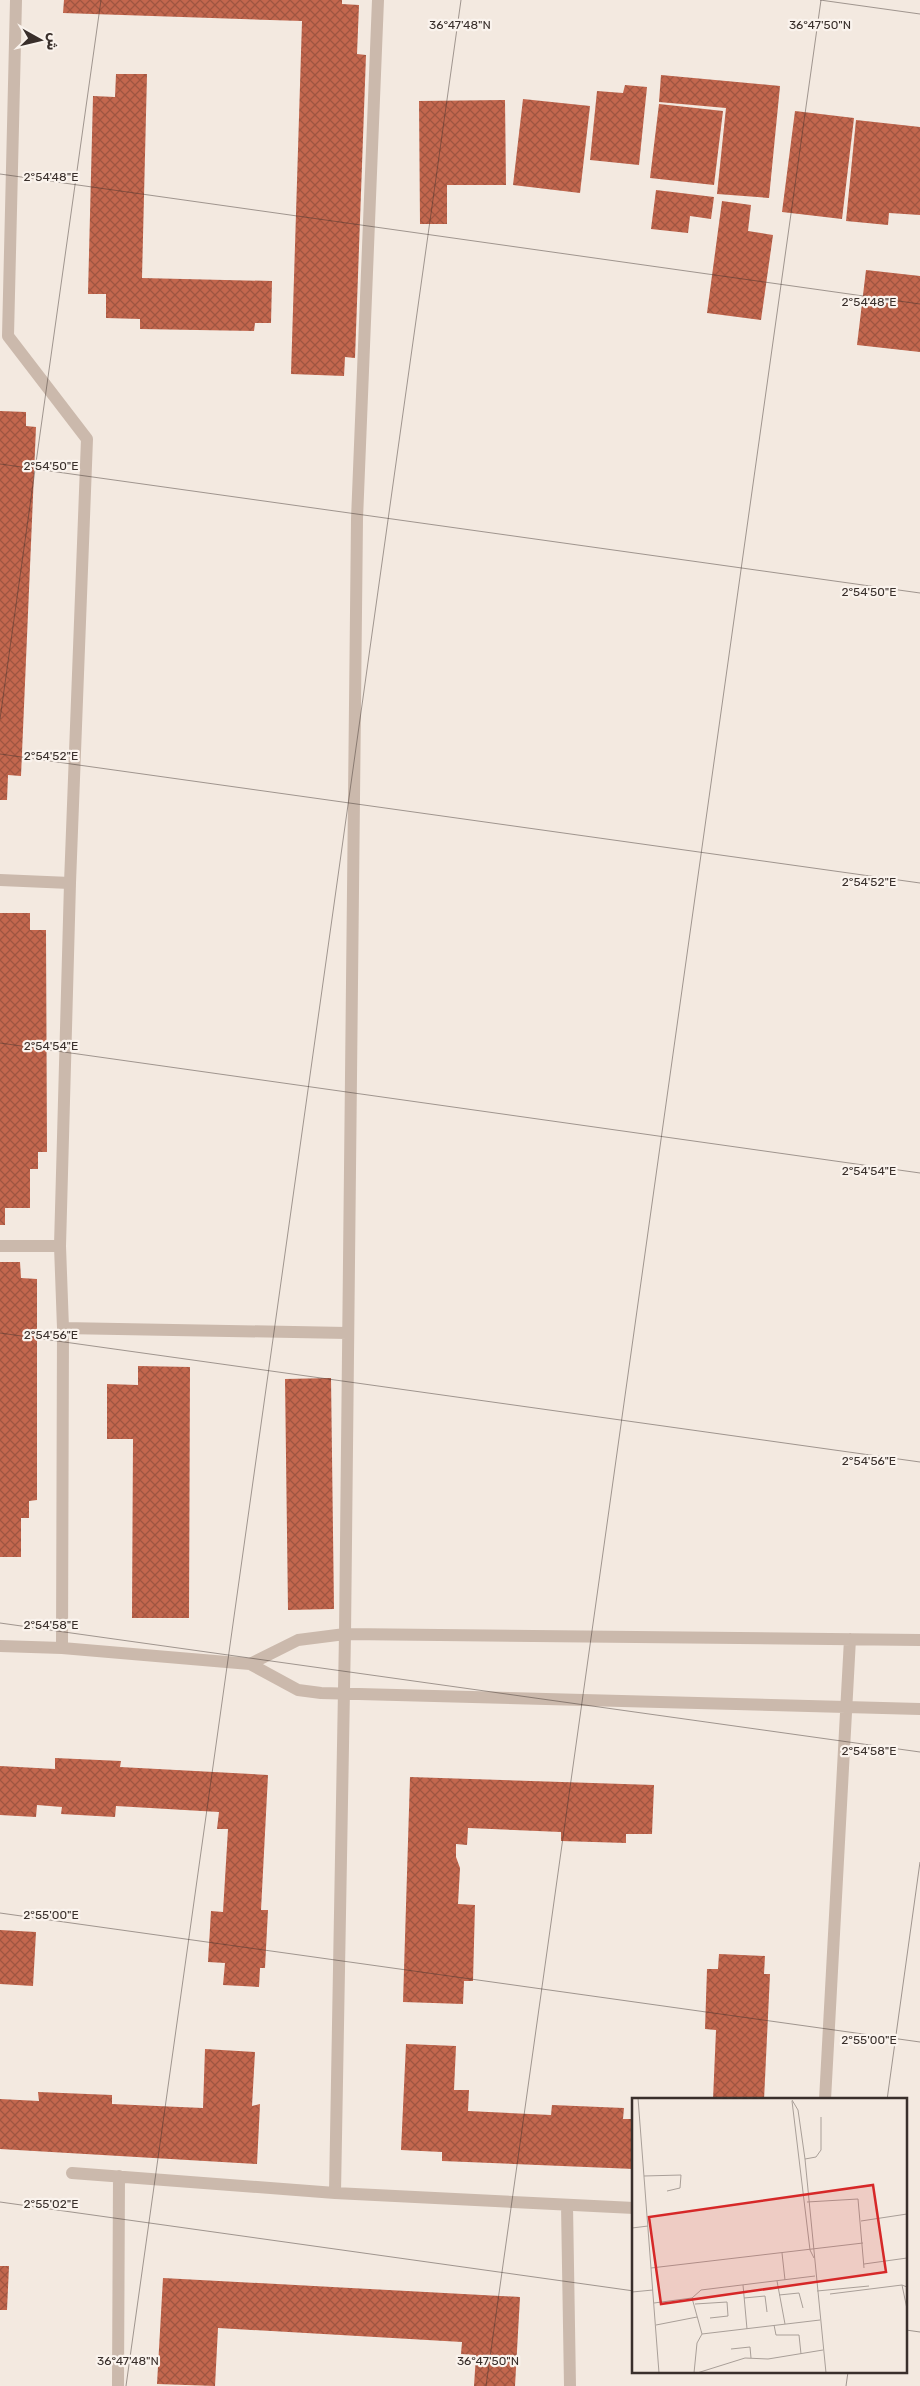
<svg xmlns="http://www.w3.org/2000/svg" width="920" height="2386" font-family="Rubik,Cairo,sans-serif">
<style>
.building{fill:url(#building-cross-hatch)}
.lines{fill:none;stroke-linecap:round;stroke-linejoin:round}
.street{stroke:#cbb9ac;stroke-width:12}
.ticks{fill:none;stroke:#392f2b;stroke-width:1;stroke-opacity:0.45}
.inset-road{fill:none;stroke:#a99f98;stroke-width:1}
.view{fill:#d62828;fill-opacity:0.15;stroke:#d62828;stroke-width:2.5}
.inset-edge{fill:none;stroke:#392f2b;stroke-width:2.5}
.ticks-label{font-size:12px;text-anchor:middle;fill:#392f2b;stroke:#faf3ed;stroke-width:4.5;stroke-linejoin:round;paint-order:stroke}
</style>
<defs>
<pattern id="building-cross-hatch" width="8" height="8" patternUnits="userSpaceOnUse" patternTransform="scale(1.25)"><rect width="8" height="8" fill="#c3674e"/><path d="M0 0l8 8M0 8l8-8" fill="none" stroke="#9f5541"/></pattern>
</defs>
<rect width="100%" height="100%" fill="#f3e9e0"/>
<path class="building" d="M64 0H342V4L359 5 357 54 366 55 355 358 345 357 344 376 291 374 302 21 63 13Z
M116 74H147L142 278 272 281 271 323H255L254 331 140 329V319L106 318V294H88L93 96 115 97Z
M661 75 780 86 769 198 717 194 726 108 659 102Z
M625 85 647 87 639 165 590 160 597 91 623 93Z
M523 99 590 106 580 193 513 185Z
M505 100 506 185H447V224H420L419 101Z
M659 104 723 111 714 185 650 178Z
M795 111 854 118 842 219 782 212Z
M856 120 920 127V215L889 213 888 225 846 221Z
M656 190 714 197 711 219 690 216 688 233 651 229Z
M722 201 751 205 748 231 773 235 761 320 707 313Z
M866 270 920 276V352L857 345Z
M0 411 26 412V426L36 427 21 776 8 775 7 800H0Z
M0 913H30V930H46L47 1152H38V1169H30V1208H5V1225H0Z
M0 1262H20L21 1278 37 1279V1500L29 1501V1518H21V1557H0Z
M138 1366 190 1367 189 1618H132L133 1439H107V1384L138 1385Z
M331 1378 334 1609 288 1610 285 1379Z
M55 1758 121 1761 120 1767 268 1775 261 1910H268L265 1968H260L259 1987 223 1985 225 1963 208 1962 211 1911 223 1912 228 1829H217L219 1812 116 1806 115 1817 61 1814 62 1807 37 1805 36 1817 0 1815V1766L55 1769Z
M410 1777 654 1785 652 1834H626V1843L561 1841V1832L468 1828 467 1845 456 1844V1857L460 1868 458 1904 475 1905 473 1981H464L463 2004 403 2002Z
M0 1930 36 1932 33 1986 0 1984Z
M719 1954 765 1956 764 1974H770L764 2100H713L716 2030 705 2029 707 1969H718Z
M406 2044 456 2046 454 2090H469L468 2111 551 2115 552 2105 624 2108 623 2119H634V2169L442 2161V2152L401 2150Z
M205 2049 255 2052 252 2106 260 2104 257 2164 0 2149V2099L39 2101 38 2092 112 2095V2104L203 2108Z
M0 2266H9L7 2310H0Z
M163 2278 520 2297 515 2386H474L476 2355 461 2354 462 2342 218 2328 215 2386 157 2384Z"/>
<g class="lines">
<path class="street" d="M16 0 8 336 87 439 70 883 60 1246 63 1328 62 1648
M0 880 70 883
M0 1246H60
M63 1328 347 1333
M0 1646 62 1648 250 1664 298 1690 321 1693 920 1709
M250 1664 298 1640 345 1634 920 1640
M825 2100 850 1639
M72 2173 335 2193 634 2208
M335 2193 345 1634 357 519 378 0
M567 2205 570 2386
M118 2386 119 2176"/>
</g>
<path class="ticks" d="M820 0 920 14M0 174 920 304M0 464 920 593M0 719 101 0M0 754 920 883M0 1043 920 1173M0 1333 920 1462M0 1623 920 1752M0 1913 920 2042M887 2100 920 1862M0 2202 634 2291M906 2330 920 2332M126 2386 461 0M486 2386 821 0M846 2386 848 2372"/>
<g transform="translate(632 2098)">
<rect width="275" height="275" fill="#f3e9e0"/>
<path class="inset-road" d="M6 0 27 275M160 2 166 12 173 61 194 275M160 3 178 152 182 160M173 61 184 59 189 52V19M12 78 49 77 48 90 35 93M175 104 226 101 232 170M229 123 275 116M0 130 16 128M150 155 153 182M232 166 275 160M19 170 231 145M145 183 153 226M111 187 115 231M270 187 275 211M185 193 237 188M0 194 21 192M198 196 270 187 275 189M147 197 167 195 171 210M60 200 70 236 188 222M112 200 133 198 135 214M22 205 60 200 69 192 183 178M63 206 95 204 96 218 78 220M24 227 65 219M142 227 144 237H167L169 256M99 251 118 249 119 260M62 275 65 245 70 236M65 275 113 260 136 261 191 252"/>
<path class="view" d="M241 87 254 174 29 206 17 119Z"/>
<rect width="275" height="275" class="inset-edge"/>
</g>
<g class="ticks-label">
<text x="460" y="29">36°47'48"N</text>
<text x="820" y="29">36°47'50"N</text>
<text x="51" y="181">2°54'48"E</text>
<text x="869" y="306">2°54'48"E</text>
<text x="51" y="470">2°54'50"E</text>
<text x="869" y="596">2°54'50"E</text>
<text x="51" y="760">2°54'52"E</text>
<text x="869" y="886">2°54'52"E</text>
<text x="51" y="1050">2°54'54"E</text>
<text x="869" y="1175">2°54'54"E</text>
<text x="51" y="1339">2°54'56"E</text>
<text x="869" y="1465">2°54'56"E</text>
<text x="51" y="1629">2°54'58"E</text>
<text x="869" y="1755">2°54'58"E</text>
<text x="51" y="1919">2°55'00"E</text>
<text x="869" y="2044">2°55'00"E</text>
<text x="51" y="2208">2°55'02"E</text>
<text x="128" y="2365">36°47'48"N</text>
<text x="488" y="2365">36°47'50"N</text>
</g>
<g transform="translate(40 40) rotate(98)" stroke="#faf3ed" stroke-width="4" paint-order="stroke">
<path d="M0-4L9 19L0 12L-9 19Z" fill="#392f2b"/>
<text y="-8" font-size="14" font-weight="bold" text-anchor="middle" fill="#392f2b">ش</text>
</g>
</svg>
